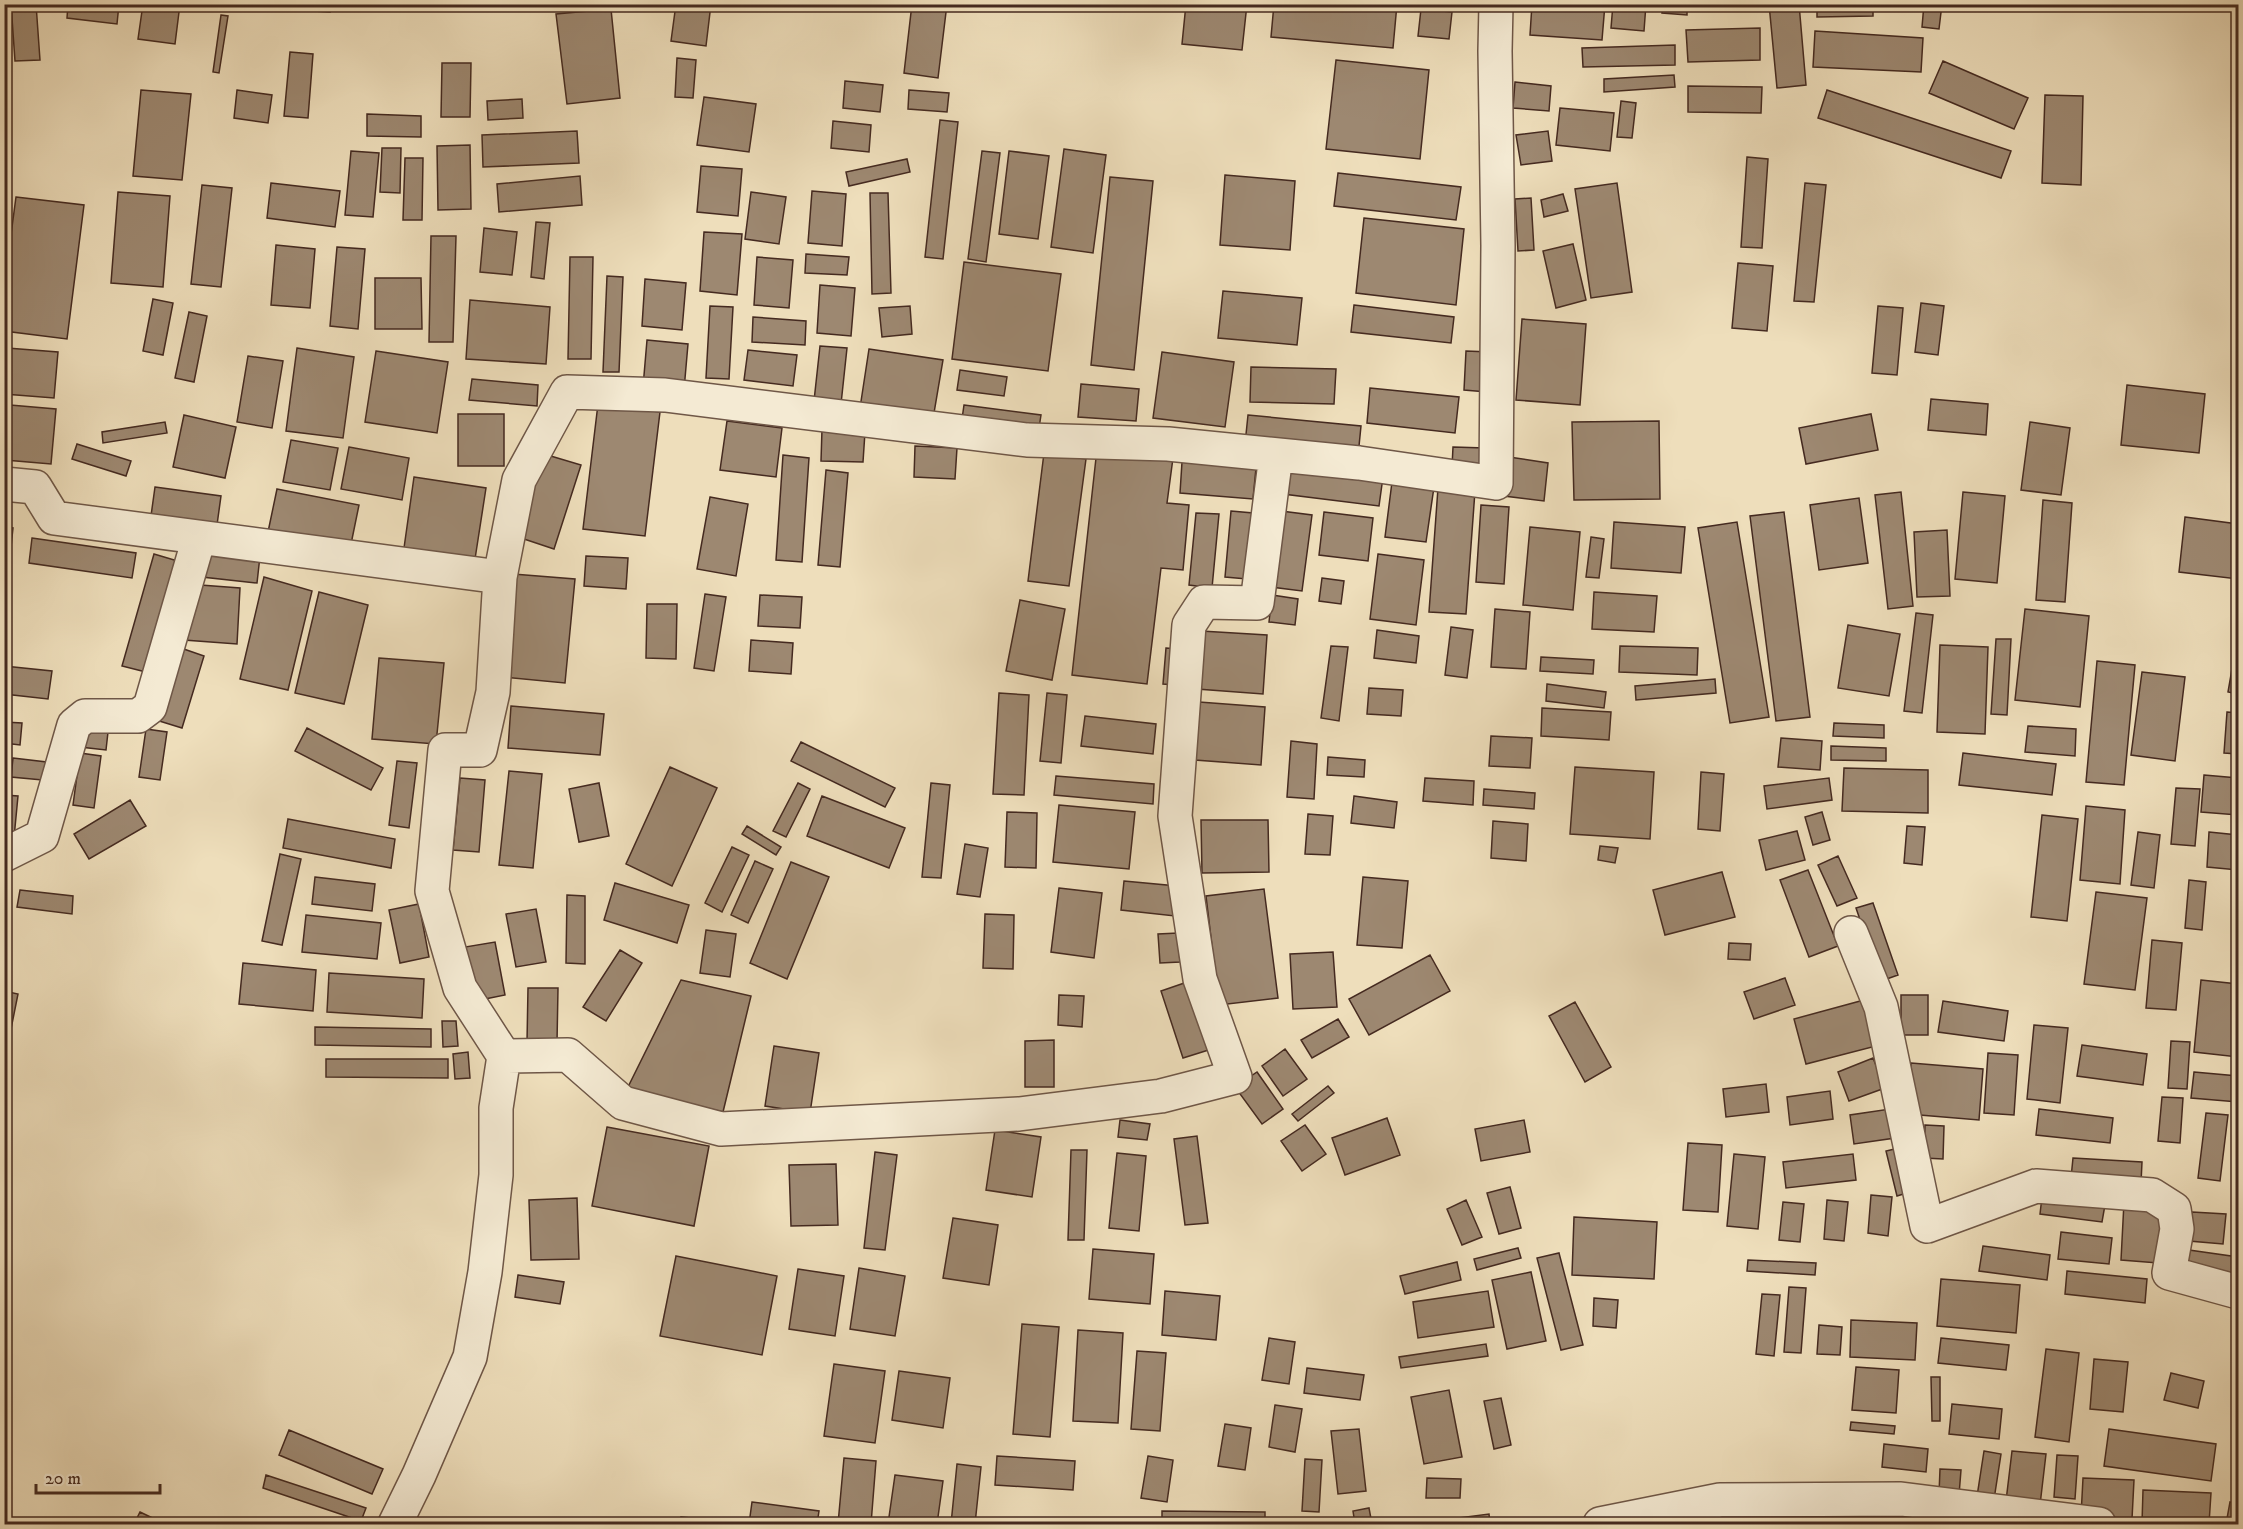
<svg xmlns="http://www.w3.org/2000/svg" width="2243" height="1529" font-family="'IM FELL DW Pica',serif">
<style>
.building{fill:#9d8871;stroke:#452a20;stroke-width:1.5}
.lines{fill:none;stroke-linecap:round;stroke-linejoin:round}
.minor-casing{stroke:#6f5747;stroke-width:36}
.minor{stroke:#f4ead3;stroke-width:33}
</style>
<rect width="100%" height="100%" fill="#eedebb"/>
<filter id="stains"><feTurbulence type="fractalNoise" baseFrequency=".00333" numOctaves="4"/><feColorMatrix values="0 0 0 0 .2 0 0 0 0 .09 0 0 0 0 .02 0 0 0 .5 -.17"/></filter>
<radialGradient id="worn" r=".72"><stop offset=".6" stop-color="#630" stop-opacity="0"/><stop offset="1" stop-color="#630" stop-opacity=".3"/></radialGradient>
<path class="building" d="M11 4H36L40 60 15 61Z
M68 4H119L117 24 67 18Z
M143 4H180L175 44 138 39Z
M296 4H330V12L295 10Z
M676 4H711L706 46 671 41Z
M912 4H947L938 78 904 73Z
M1186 4H1247L1242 50 1182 44Z
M1274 4H1397L1393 48 1271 37Z
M1532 4H1605L1602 40 1530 35Z
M1613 4H1646L1644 31 1611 28Z
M1663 4H1687V15L1662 13Z
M1730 4H1761L1762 7 1730 11Z
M1769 4H1799L1806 85 1777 88Z
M1817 4H1873V16L1817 17Z
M1924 4H1942L1939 29 1922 27Z
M611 9 620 98 567 104 556 14Z
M1421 9 1452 12 1449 39 1418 36Z
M221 15 228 16 219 73 213 72Z
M1760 28V60L1688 62 1686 30Z
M1815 31 1923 38 1921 72 1813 67Z
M1675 45V65L1583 67 1582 48Z
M290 52 313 54 308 118 284 116Z
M677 58 696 60 693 98 675 97Z
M1336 60 1429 70 1420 159 1326 149Z
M1943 61 2028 98 2014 129 1929 93Z
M442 63H471L470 117H441Z
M1674 75 1675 87 1604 92V79Z
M845 81 883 85 880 112 843 108Z
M1515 82 1551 86 1549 111 1513 108Z
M1688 86 1762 87 1761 113 1688 112Z
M141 90 191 94 182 180 133 176Z
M237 90 272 95 268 123 234 118Z
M909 90 949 93 947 112 908 109Z
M1827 90 2011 151 2001 178 1818 118Z
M2045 95 2083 96 2081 185 2042 183Z
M704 97 756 104 749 152 697 145Z
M522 99 523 118 488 120 487 101Z
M1621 101 1636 103 1632 138 1617 137Z
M1560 108 1614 113 1610 151 1556 145Z
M367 114 421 116V137L367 136Z
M940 120 958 122 943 259 925 257Z
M833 121 871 125 869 152 831 148Z
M577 131 579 163 483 167 482 135Z
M1548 131 1552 161 1521 165 1516 135Z
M470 145 471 209 438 210 437 146Z
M382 148H401L400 193 380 192Z
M1064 149 1106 155 1093 253 1051 247Z
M351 151 379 153 373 217 345 215Z
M982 151 1000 153 986 262 968 259Z
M1009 151 1049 156 1038 239 999 234Z
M1747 157 1768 159 1762 248 1741 247Z
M405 158H423L422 220H403Z
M907 159 910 172 849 186 846 172Z
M701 166 742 169 738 216 697 212Z
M1338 173 1461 187 1456 220 1334 206Z
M1225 175 1295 181 1290 250 1220 245Z
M580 176 582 205 499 212 497 184Z
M1110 177 1153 181 1134 370 1091 365Z
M271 183 340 191 335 227 267 218Z
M1617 183 1632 292 1591 298 1575 189Z
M1805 183 1826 185 1814 302 1794 301Z
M202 185 232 188 221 287 191 284Z
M812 191 846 194 842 246 808 243Z
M118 192 170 196 163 287 111 283Z
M751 192 786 197 779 244 745 239Z
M870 193H888L891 293 872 294Z
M1563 194 1568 211 1544 217 1541 200Z
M16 197 84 205 67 339 4 331V287Z
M1531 198 1534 250 1518 251 1515 199Z
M1364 218 1464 229 1456 305 1356 293Z
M536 222 550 223 544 279 531 277Z
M484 228 517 232 512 275 480 272Z
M704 232 742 234 737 295 700 291Z
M431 236H456L453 342H429Z
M1573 244 1586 300 1556 308 1543 251Z
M276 245 315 249 310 308 271 305Z
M337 247 365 249 358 329 330 326Z
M806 254 849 257 847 275 805 273Z
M570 257H593L591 359H568Z
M757 257 793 260 789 308 754 305Z
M964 262 1061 274 1048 371 952 359Z
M1738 263 1773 266 1767 331 1732 328Z
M607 276 623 277 619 372H603Z
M375 278H421L422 329H375Z
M645 279 686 283 682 330 642 326Z
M820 285 855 288 851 336 817 333Z
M1223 291 1302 298 1297 345 1218 338Z
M153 299 173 303 163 355 143 351Z
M470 300 550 307 546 364 466 359Z
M1921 303 1944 306 1938 355 1915 352Z
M1354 305 1454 317 1451 343 1351 332Z
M710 306 733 307 729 379 706 378Z
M910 306 912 334 882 337 879 308Z
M1878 306 1903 308 1897 375 1872 373Z
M189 312 207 316 194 382 175 378Z
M753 317 806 321 805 345 752 342Z
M1522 319 1586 324 1580 405 1516 400Z
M647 340 688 344 684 390 643 387Z
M820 346 847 348 841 404 814 401Z
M7 348 58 352 54 398 4 394Z
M297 348 354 357 343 438 286 431Z
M869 349 943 360 933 419 860 408Z
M748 350 797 355 793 386 744 380Z
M376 351 448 362 437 433 365 422Z
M1466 351 1490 352 1487 392 1464 390Z
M1162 352 1234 362 1225 427 1153 418Z
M248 356 283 361 272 428 237 422Z
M1251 367 1336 369 1334 404 1250 402Z
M960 370 1007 377 1004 396 957 390Z
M472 379 538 385 537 406 469 400Z
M1081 384 1139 389 1136 421 1078 417Z
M2127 385 2205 394 2199 453 2121 445Z
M1370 388 1459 397 1455 433 1367 423Z
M1931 399 1988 404 1986 435 1928 430Z
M598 404 660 412 645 536 583 529Z
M10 405 56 409 51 464 5 460Z
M964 405 1041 415 1039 428 962 419Z
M458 414H504V466H458Z
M1871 414 1878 450 1806 464 1799 428Z
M184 415 236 427 225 478 173 467Z
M1248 415 1361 426 1358 456 1245 444Z
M727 421 782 428 776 477 720 470Z
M1659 421 1660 499 1574 500 1572 422Z
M165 422 167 433 103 443 102 432Z
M2030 422 2070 428 2061 495 2021 490Z
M822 429 865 432 863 462 821 461Z
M291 440 338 448 330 490 283 482Z
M77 444 131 461 126 476 72 459Z
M915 446 957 448 955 479 914 477Z
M349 447 409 458 402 500 341 489Z
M1453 447 1485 448 1483 469 1452 467Z
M1097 449 1173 458 1167 503 1189 505 1183 570 1161 568 1147 684 1072 675Z
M1044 453 1086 459 1069 586 1028 581Z
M544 454 581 465 554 549 518 537Z
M783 455 809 458 802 562 776 560Z
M1509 457 1548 463 1544 501 1504 496Z
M1182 462 1256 468 1253 499 1180 493Z
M1287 464 1383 477 1379 506 1283 494Z
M826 470 848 473 840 567 818 565Z
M414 477 486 488 475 559 404 548Z
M1392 482 1434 487 1426 542 1385 537Z
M155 487 221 496 216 532 150 523Z
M1438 488 1475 491 1466 614 1429 612Z
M277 489 359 505 350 549 268 532Z
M1901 492 1913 606 1888 609 1875 495Z
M1963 492 2005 496 1997 583 1955 579Z
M710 497 748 504 736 576 697 569Z
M1859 498 1868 563 1819 570 1810 505Z
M2043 500 2072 503 2065 602 2036 600Z
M1481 505 1509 507 1504 584 1476 582Z
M1231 511 1253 513 1247 579 1225 577Z
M1281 511 1312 515 1302 591 1271 587Z
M1324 512 1373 518 1368 561 1319 555Z
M1784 512 1810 717 1776 721 1750 516Z
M1196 513 1219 514 1212 588 1189 585Z
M2185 517 2238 524V579L2179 572Z
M1614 522 1685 527 1681 573 1611 568Z
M1737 522 1769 717 1730 723 1698 528Z
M4 527 13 528 10 556H4Z
M1530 527 1580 532 1573 610 1523 605Z
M1947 530 1950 596 1917 597 1914 532Z
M1591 537 1604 539 1599 578 1586 577Z
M32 538 136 553 132 578 29 563Z
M204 551 260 556 257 583 202 577Z
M154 554 181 562 150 673 122 666Z
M1378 554 1424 560 1416 625 1370 619Z
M586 556 628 558 626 589 584 586Z
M513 574 575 579 565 683 504 677Z
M264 577 312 591 288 690 240 679Z
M1322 578 1344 581 1341 604 1319 601Z
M187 584 240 588 237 644 184 640Z
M319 592 368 605 344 704 295 693Z
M1594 592 1657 596 1654 632 1592 629Z
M705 594 726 597 714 671 694 668Z
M760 595 802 597 800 628 758 626Z
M1272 595 1298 599 1295 625 1269 622Z
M1020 600 1065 609 1052 680 1006 671Z
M647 604H677L676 659 646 658Z
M1495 609 1530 612 1526 669 1491 667Z
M2025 609 2089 616 2080 707 2015 700Z
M1916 613 1933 615 1922 713 1904 711Z
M1848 625 1900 634 1889 696 1838 688Z
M1451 627 1473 630 1467 678 1445 675Z
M1377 630 1419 636 1416 663 1374 658Z
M1201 631 1267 635 1263 694 1197 689Z
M1996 639H2011L2007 715 1991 714Z
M751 640 793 643 791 674 749 671Z
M2237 640H2238V694L2228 692Z
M1940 645 1988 647 1985 734 1937 732Z
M1331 646 1348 647 1339 721 1321 718Z
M1620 646 1698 648 1697 675 1619 672Z
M178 647 204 656 182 728 156 720Z
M1166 648 1177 649 1174 685 1163 684Z
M1541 657 1594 660 1593 674 1540 671Z
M379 658 444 663 436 744 372 739Z
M2097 661 2135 665 2124 785 2086 782Z
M4 666 52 671 48 699 4 694Z
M2142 672 2185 677 2175 761 2131 755Z
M1715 679 1716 693 1636 700 1635 686Z
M1547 684 1606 692 1604 708 1546 701Z
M1369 688 1403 690 1401 716 1367 714Z
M999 693 1029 695 1024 795 993 794Z
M1047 693 1067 695 1061 763 1040 761Z
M1199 702 1265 707 1261 765 1195 760Z
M511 706 604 714 600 755 508 748Z
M1542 708 1611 712 1609 740 1541 736Z
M2227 712 2238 713V754L2224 753Z
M1085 716 1156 724 1153 754 1081 746Z
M82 720 109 723 106 750 80 747Z
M4 722 22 723 20 745 4 743Z
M1834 723 1884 725V738L1833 736Z
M2028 726 2076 729 2075 756 2025 752Z
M307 728 383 768 371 790 295 751Z
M146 729 167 732 160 780 139 777Z
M1491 736 1532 738 1530 768 1489 766Z
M1781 738 1822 741 1820 770 1778 767Z
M1291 741 1317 744 1314 799 1287 797Z
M801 742 895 788 885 807 791 761Z
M1831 746 1886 748V761L1831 760Z
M80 753 101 756 94 808 73 805Z
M1963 753 2056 764 2052 795 1959 785Z
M4 755H10L7 780H4Z
M1328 757 1365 760 1364 777 1327 775Z
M13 758 55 763 53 781 11 777Z
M397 761 417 763 409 828 389 825Z
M670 767 717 788 672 886 626 864Z
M1575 767 1654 772 1650 839 1570 834Z
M1844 768 1928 770V813L1842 811Z
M509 771 542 774 533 868 499 865Z
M1701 772 1724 774 1720 831 1698 829Z
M2204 775 2238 778V815L2201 812Z
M1056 776 1154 784 1153 804 1054 795Z
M460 778 485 780 479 852 453 850Z
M1425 778 1474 781 1473 805 1423 801Z
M1829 778 1832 800 1767 809 1764 786Z
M599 783 609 836 579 842 569 789Z
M798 783 810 789 786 837 773 831Z
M931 783 950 785 941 878 922 877Z
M2176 788 2200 789 2195 846 2171 844Z
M1484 789 1535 793 1534 809 1483 805Z
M4 795 18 796 14 838 4 837Z
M822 796 905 828 889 868 807 836Z
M1354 796 1397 802 1394 828 1351 823Z
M130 800 146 826 89 859 74 834Z
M1059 805 1135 812 1129 869 1053 862Z
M2086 806 2125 810 2120 884 2080 880Z
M1007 812 1037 813 1036 868 1005 867Z
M1822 812 1830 840 1813 845 1805 817Z
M1308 814 1333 816 1330 855 1305 854Z
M2042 815 2078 819 2067 921 2031 917Z
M288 819 395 839 391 868 283 848Z
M1201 820H1268L1269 872 1202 873Z
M1493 821 1528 824 1526 861 1491 858Z
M747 826 781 847 776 855 742 834Z
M1907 826 1925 827 1922 865 1904 863Z
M1797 831 1805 860 1766 870 1759 840Z
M2138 832 2160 835 2154 888 2131 885Z
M2209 832 2238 835V870L2207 867Z
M965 844 988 848 980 897 957 894Z
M1600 846 1618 848 1615 863 1598 860Z
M732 847 749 855 722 912 705 903Z
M280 854 301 859 282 945 262 941Z
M1838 856 1857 898 1837 906 1818 865Z
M755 861 773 869 748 923 731 915Z
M791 862 829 877 787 979 750 963Z
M1808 870 1838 946 1809 957 1780 880Z
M1722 872 1735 917 1665 935 1653 890Z
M315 877 375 884 372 911 312 904Z
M1363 877 1408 881 1402 948 1357 945Z
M2189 880 2206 882 2202 930 2185 928Z
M1124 881 1177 886 1175 916 1121 910Z
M615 883 689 905 677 943 604 920Z
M1059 888 1102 893 1094 958 1051 952Z
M1264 889 1278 998 1219 1005 1206 896Z
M20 890 73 896 72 914 17 907Z
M2096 892 2147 898 2135 990 2084 984Z
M567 895 585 896V964L566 963Z
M1873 903 1898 975 1881 981 1856 908Z
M419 904 429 957 400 963 389 910Z
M536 909 546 962 516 967 506 914Z
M985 914 1014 915 1013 969 983 968Z
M306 915 381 923 377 959 302 952Z
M706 930 736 934 730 977 700 973Z
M1178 933 1180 962 1160 963 1158 934Z
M2152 940 2182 943 2176 1010 2146 1008Z
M495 942 505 995 475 1001 465 947Z
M1729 943 1751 944 1750 960 1728 959Z
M620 950 642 963 606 1021 583 1007Z
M1333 952 1337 1007 1293 1009 1290 954Z
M1430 955 1450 991 1369 1035 1349 999Z
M243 963 316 970 313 1011 239 1004Z
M329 973 424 979 422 1018 327 1012Z
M1785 978 1795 1005 1754 1019 1744 992Z
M681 980 751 996 723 1112 627 1089Z
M1193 980 1215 1048 1183 1058 1161 991Z
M2201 980 2238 984V1057L2194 1052Z
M528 988H558L557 1043 527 1042Z
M4 991 18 994 11 1029 4 1028Z
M1059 995 1084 996 1082 1027 1058 1025Z
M1901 995H1928V1035H1901Z
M1864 1000 1876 1046 1806 1064 1794 1019Z
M1943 1001 2008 1011 2004 1041 1938 1032Z
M1575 1002 1611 1067 1585 1082 1549 1016Z
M1338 1019 1349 1037 1312 1058 1301 1040Z
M442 1021H456L458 1046 443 1047Z
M2034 1025 2068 1028 2060 1103 2027 1099Z
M315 1027 431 1029V1047L315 1045Z
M1054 1040V1087H1025V1041Z
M2171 1041 2190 1042 2187 1089 2168 1088Z
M2082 1045 2147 1054 2143 1085 2077 1076Z
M774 1046 819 1053 810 1113 765 1106Z
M1285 1049 1307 1079 1283 1096 1262 1066Z
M468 1052 470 1078 455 1079 453 1054Z
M1988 1053 2018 1055 2014 1115 1984 1113Z
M1873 1058 1885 1088 1849 1101 1838 1072Z
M326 1059H448V1078L326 1077Z
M1911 1063 1983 1069 1979 1120 1908 1114Z
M1257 1072 1283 1109 1262 1124 1235 1087Z
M2194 1072 2238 1076V1102L2191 1098Z
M1766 1084 1769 1112 1726 1117 1723 1089Z
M1328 1086 1334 1093 1298 1121 1292 1114Z
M1830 1091 1833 1119 1790 1125 1787 1097Z
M2162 1097 2183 1098 2180 1143 2158 1141Z
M1890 1109 1895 1138 1854 1144 1850 1115Z
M2039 1109 2113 1118 2110 1143 2036 1135Z
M2206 1113 2228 1115 2220 1181 2198 1178Z
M1387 1118 1400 1155 1345 1175 1332 1138Z
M1120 1120 1150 1124 1147 1140 1118 1137Z
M1524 1120 1530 1152 1481 1161 1475 1129Z
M1305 1125 1326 1154 1302 1171 1281 1141Z
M1925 1125 1944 1126 1943 1159 1924 1158Z
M607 1127 709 1146 694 1226 592 1206Z
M995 1130 1041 1137 1032 1197 986 1190Z
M1197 1136 1208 1223 1185 1225 1174 1139Z
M1688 1143 1722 1145 1718 1212 1683 1210Z
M1899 1148 1910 1192 1897 1196 1886 1151Z
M1071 1150H1087L1084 1240H1068Z
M875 1152 897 1155 885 1250 864 1248Z
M1117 1153 1146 1156 1139 1231 1109 1228Z
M1734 1154 1765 1157 1758 1229 1727 1226Z
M1853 1154 1856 1180 1786 1188 1783 1162Z
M2073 1158 2142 1162 2141 1183 2071 1178Z
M836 1164 838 1225 791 1226 789 1165Z
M1510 1187 1521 1228 1499 1234 1487 1193Z
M1871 1195 1892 1197 1888 1236 1868 1233Z
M2042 1197 2105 1205 2102 1222 2040 1214Z
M577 1198 579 1259 531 1260 529 1200Z
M1466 1200 1482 1237 1462 1245 1447 1209Z
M1827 1200 1848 1202 1844 1241 1824 1239Z
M1783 1202 1804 1204 1800 1242 1779 1240Z
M2124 1202 2161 1205 2158 1263 2121 1260Z
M2192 1212 2226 1214 2223 1244 2189 1241Z
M1574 1217 1657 1222 1654 1279 1572 1275Z
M953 1218 998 1225 989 1285 943 1278Z
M2061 1232 2112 1238 2109 1264 2058 1259Z
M1983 1246 2050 1255 2047 1280 1979 1271Z
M1518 1248 1521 1258 1477 1270 1474 1259Z
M1093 1249 1154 1254 1150 1304 1089 1299Z
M2189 1250 2238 1257V1281L2185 1272Z
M1559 1253 1583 1345 1561 1350 1537 1258Z
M676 1256 777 1276 762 1355 660 1336Z
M1748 1260 1816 1263 1815 1275 1747 1271Z
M1457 1262 1461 1280 1405 1294 1400 1276Z
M859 1268 905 1276 895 1336 850 1329Z
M798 1269 844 1276 835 1336 789 1329Z
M2067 1271 2147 1279 2145 1303 2065 1294Z
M1531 1272 1546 1341 1507 1349 1492 1280Z
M518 1275 564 1282 560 1304 515 1297Z
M1941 1279 2020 1285 2016 1333 1937 1326Z
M1789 1287 1806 1288 1801 1353 1784 1352Z
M1165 1291 1220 1296 1216 1340 1162 1335Z
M1488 1291 1494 1327 1418 1338 1413 1302Z
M1762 1294 1780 1295 1774 1356 1756 1354Z
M1594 1298 1618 1300 1616 1328 1593 1326Z
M1851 1320 1917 1323 1915 1360 1850 1357Z
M1022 1324 1059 1327 1050 1437 1013 1434Z
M1819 1325 1842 1327 1840 1355 1817 1354Z
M1078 1330 1123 1333 1118 1423 1073 1421Z
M1269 1338 1295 1342 1289 1384 1262 1380Z
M1941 1338 2009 1345 2006 1370 1938 1363Z
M1486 1344 1488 1356 1401 1368 1399 1357Z
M2046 1349 2079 1353 2069 1442 2035 1437Z
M1137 1351 1166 1353 1160 1431 1131 1429Z
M2094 1359 2128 1362 2123 1412 2090 1409Z
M834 1364 885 1371 875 1443 824 1436Z
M1856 1367 1899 1370 1896 1413 1852 1410Z
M1307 1368 1364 1375 1360 1400 1304 1393Z
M899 1371 950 1378 943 1428 892 1420Z
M2171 1373 2204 1381 2198 1408 2164 1400Z
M1931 1377H1940V1421H1932Z
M1449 1390 1462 1457 1424 1464 1411 1397Z
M1501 1398 1511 1445 1494 1449 1484 1401Z
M1952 1404 2002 1409 1999 1439 1949 1434Z
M1275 1405 1302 1409 1295 1452 1269 1447Z
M1851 1422 1895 1426 1894 1434 1850 1430Z
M1225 1424 1251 1428 1245 1470 1218 1466Z
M1359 1429 1366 1491 1338 1494 1331 1431Z
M2109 1429 2216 1444 2211 1481 2104 1466Z
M289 1430 383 1469 372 1494 279 1455Z
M2237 1437H2238V1490H2236Z
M1884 1444 1928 1449 1926 1472 1882 1467Z
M1984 1451 2001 1454 1993 1506 1976 1503Z
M2012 1451 2046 1454 2040 1505 2006 1501Z
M2057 1455 2078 1456 2075 1499 2054 1497Z
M997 1456 1075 1461 1073 1490 995 1485Z
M1148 1456 1173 1460 1167 1502 1141 1498Z
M844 1458 876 1461 871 1524H838Z
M1305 1459 1322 1460 1319 1512 1302 1511Z
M957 1464 981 1467 975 1524H951Z
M1940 1469 1961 1470 1959 1495 1939 1494Z
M266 1475 366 1508 361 1521 263 1488Z
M895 1475 943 1481 937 1524H888Z
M1427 1478 1461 1479 1460 1498H1426Z
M2083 1478 2134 1480 2132 1519 2081 1516Z
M2143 1490 2211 1493 2209 1524 2142 1523Z
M752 1502 819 1511 817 1524H749Z
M2230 1502 2238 1504V1524H2226Z
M1369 1508 1372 1524H1355L1353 1511Z
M1162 1511 1265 1512V1524H1162Z
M140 1512 165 1524H134Z
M1489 1514 1490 1524H1412Z
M1863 1515H1932L1934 1524H1864Z
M681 1517 720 1521 719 1524H681Z"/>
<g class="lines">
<g class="minor-casing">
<path id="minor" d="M4 484 35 487 54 518 500 577 519 480 567 392 665 395 1027 440 1168 444 1359 463 1496 483 1498 246 1495 51 1496 4
M4 855 42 836 74 725 85 716H138L150 707 199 538
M1851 933 1881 1007 1927 1226 2036 1186 2152 1195 2174 1209 2177 1229 2169 1273 2238 1292
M504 1056 568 1055 623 1103 721 1129 1019 1114 1161 1096 1235 1077 1200 979 1175 816 1189 625 1204 602 1257 603 1276 455
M395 1524 419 1475 470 1357 485 1272 496 1175V1108L504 1056 460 988 432 891 445 750H480L493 692 500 577
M1600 1524 1720 1500 1901 1499 2099 1524"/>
</g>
<use href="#minor" class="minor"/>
</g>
<rect width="2243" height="1529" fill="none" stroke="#eedebb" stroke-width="24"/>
<rect x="6" y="6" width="2231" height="1517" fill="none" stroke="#452a20" stroke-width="3"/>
<rect x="12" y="12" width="2219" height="1505" fill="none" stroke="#452a20" stroke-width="1.5"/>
<path d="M36 1484v9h124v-9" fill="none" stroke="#452a20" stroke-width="3"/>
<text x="45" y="1484" font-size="18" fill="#452a20" stroke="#f4ead3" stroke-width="4.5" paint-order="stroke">20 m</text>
<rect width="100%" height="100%" filter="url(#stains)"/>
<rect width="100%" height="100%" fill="url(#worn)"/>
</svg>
